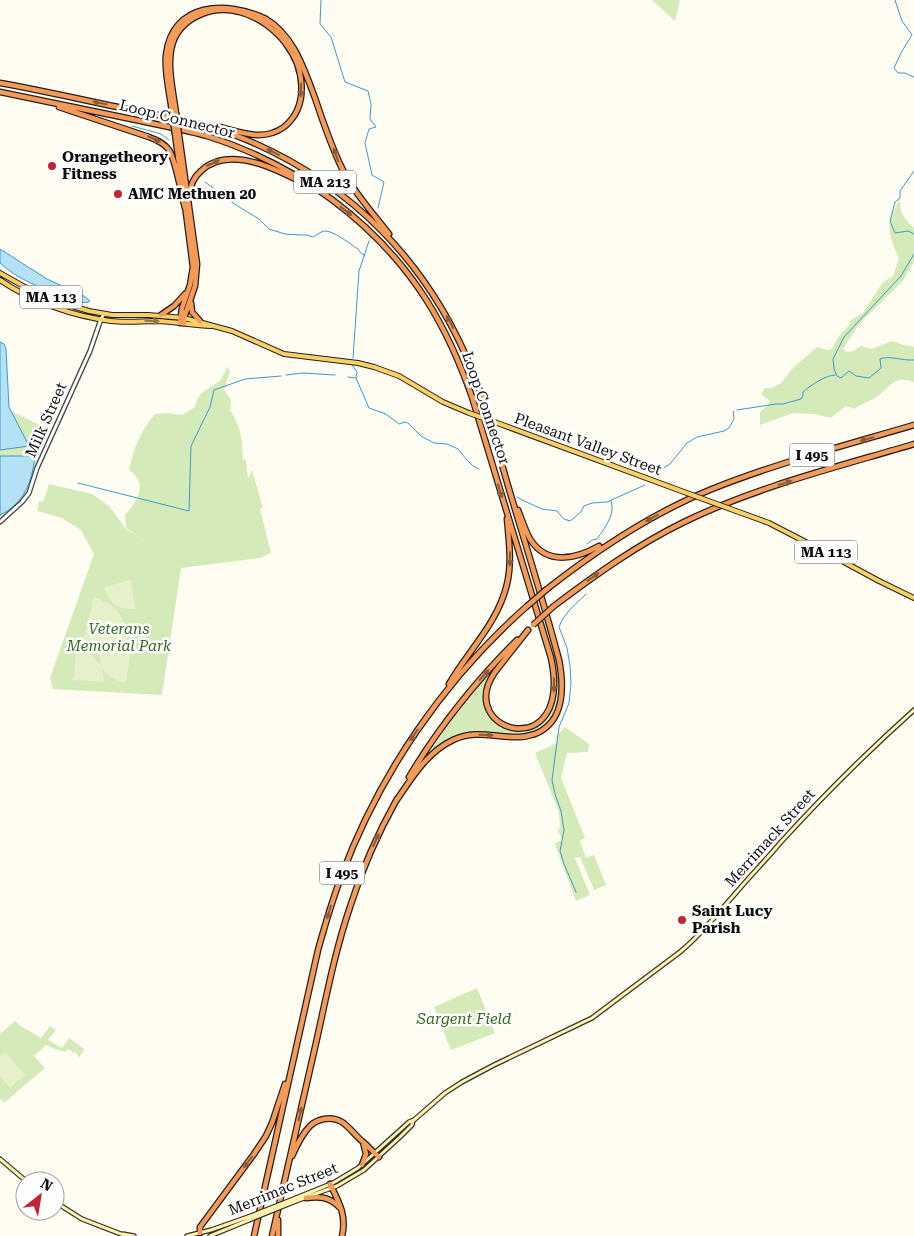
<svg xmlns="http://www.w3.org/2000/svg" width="914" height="1236" font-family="'Roboto Serif',serif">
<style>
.green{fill:#d5eab9}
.pitch{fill:#e6f1cb}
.water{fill:#b5e1f7;stroke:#3b99cf}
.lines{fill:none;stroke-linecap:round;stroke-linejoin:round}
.stream{stroke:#3b99cf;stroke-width:1}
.tertiary-casing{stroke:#424242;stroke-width:5.5}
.secondary-casing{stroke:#313131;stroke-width:5.5}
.primary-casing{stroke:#202020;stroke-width:6}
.motorway-casing{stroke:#202020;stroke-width:7}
.tertiary{stroke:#fff;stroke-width:3}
.secondary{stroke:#fff3ac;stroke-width:3}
.primary{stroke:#fad066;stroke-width:4}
.motorway{stroke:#f69a58;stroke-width:4.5}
.secondary-bridge-casing{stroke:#313131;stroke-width:5.5;stroke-linecap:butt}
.primary-bridge-casing{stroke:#202020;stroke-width:6;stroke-linecap:butt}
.motorway-bridge-casing{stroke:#202020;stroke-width:7;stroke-linecap:butt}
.secondary-bridge{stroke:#fff3ac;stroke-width:3}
.primary-bridge{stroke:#fad066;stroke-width:4}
.motorway-bridge{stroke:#f69a58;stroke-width:4.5}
.oneway{fill:#8e5b37}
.oneway2{fill:#90793f}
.poi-dot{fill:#c12432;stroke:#fff;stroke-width:2}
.labels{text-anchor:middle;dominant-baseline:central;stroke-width:5;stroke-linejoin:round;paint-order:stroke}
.shield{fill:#fff;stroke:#575757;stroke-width:1}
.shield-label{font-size:14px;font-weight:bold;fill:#0f0f0f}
.street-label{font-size:15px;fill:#0f0f0f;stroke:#fff}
.poi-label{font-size:15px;font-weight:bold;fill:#0f0f0f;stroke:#fff;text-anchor:start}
.park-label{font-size:15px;font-style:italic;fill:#30681e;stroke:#fff}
</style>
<rect width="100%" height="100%" fill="#fffcf1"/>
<path class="green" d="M652 0H680L675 21Z
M900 198C899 213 904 218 914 228V262L902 282 860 323 843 349 847 352 853 351 861 346 872 349 892 341 904 345 914 347V382C893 374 890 388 875 398 868 402 860 405 853 409L846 406 831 418 815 414 793 413 760 425V412L768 405 770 401 761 394 765 388H772L781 383 793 368 817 347 827 350 831 349 841 333 848 327 851 320 863 313 883 282 893 276 899 259C894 246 886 231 891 217 894 210 897 204 900 198Z
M227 367 230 371 224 390 231 400 230 410C242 427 242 440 243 460H246L248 479 252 470 263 508 260 509 271 553 260 558 181 568 162 695 53 689 50 678 94 554 81 530 62 518 37 511 39 501 43 502 49 484 92 494 109 506 126 529 143 540 126 528 125 515C137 502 149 484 129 470 133 450 141 430 155 414L167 413 182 415 195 407C200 388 207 392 219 381 223 378 225 372 227 367Z
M0 396 7 399 9 410 50 430 38 457 27 490 20 500 0 518Z
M546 619 561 677 558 705 550 720 544 727 535 732 525 734 483 732 472 733 453 737 444 742 428 755 456 713 496 666 487 680 485 686 484 700 488 711 505 727C514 727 527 729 535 726 540 724 544 720 547 716 567 691 550 649 542 623Z
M565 727 589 744 588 752 567 753 561 778 585 838 580 841 586 858 594 855 606 885 594 890 580 857 575 858 590 895 576 901 556 847 555 843 562 840 558 830 560 828 559 812 535 753 557 743 556 736Z
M477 988 495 1033 451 1050 434 1007Z
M15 1021 19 1025 41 1038 50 1026 56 1030 48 1040 62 1048 69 1038 83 1048 84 1051 79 1057 75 1052 73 1053 70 1050 67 1049 66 1052 55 1049 46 1045 34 1056 45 1068 4 1103 0 1098V1034Z"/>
<path class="pitch" d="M131 580 135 609C119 610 108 603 104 587Z
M94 597C100 600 107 602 112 606 126 617 129 634 127 650L83 642Z
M76 649 90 653 102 667 100 663V649L128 652 130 655 126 683C114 680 110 679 102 668L104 682 76 680 73 681 72 679 74 676Z
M5 1052 25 1075 10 1088 0 1076V1057Z"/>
<path class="water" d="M0 249 47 279 84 296 90 301 89 302C81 304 74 300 66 297 44 289 18 280 0 263Z
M0 342 4 344 6 349 9 407 29 446 0 450Z
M0 456H35C32 481 25 503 0 515Z"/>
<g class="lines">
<path class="stream" d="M321 0 320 24 331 37 345 82 368 91 371 104 370 119 376 127 369 129 365 143 372 175 384 182 378 208
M895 0 902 21 912 35 902 51 894 68 898 73H905L914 77
M132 126 161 134 169 140
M914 171 900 191V198L895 202 890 221 895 233 908 231 914 234
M205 182 236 205 259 219 269 229 285 234 301 235H307L313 237C317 235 320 232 324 231 333 230 350 244 358 249L361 253 365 256
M914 254 901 276 844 337 833 359 834 369 837 376 841 378 849 371 856 376 869 378 881 368 880 359C889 355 903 361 914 360
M353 358 359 271 369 241
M352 365 357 372 356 378
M286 375 303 373 335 375
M348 377 356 378 369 408 386 414 399 424 405 422 408 423 421 436 434 443 447 444 458 449 466 459 473 466 479 469
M737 410 776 404H783L801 399 803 396V392C811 385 826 375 835 375
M660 470 670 464 687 443 697 437 724 431 729 428 734 419 733 412 734 411
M78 483 189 511 191 446 210 407 214 390 245 379 281 376
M517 497 522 500 542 509 557 511 564 519 570 521 581 512 584 506 592 503 607 502 645 485
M587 544 592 540 597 539C604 529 616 514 611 501
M576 892 564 864 560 851 564 830 561 811 555 794 552 780 559 727 569 703 571 683 570 666 567 648 559 627C564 613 576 604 586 594"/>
<g class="tertiary-casing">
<path id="tertiary" d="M0 522 22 502 29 493 37 468 90 351 101 319 104 314"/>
</g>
<g class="secondary-casing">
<path id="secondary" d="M0 1159 26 1181
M296 1198 333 1183 358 1168 409 1122 414 1120 445 1093 462 1082 494 1065 592 1018 680 952C701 935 717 914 735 894 750 876 766 860 781 842 823 796 867 752 914 710
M296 1201 337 1186 364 1170 400 1137 412 1125 413 1121
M55 1202 82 1219 126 1236
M123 1234 134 1236
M187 1236 211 1230 248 1217
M210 1236 249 1220"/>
</g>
<g class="primary-casing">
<path id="primary" d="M0 273 25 287 72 306 89 311 112 315H148L184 318 232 331 284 354 358 363 374 367 399 376 443 402 469 413
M0 280C32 302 73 316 111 321 126 323 142 321 157 321 175 322 193 325 211 326
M500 424 684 492
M736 511 769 523 829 554 879 581 914 598"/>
</g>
<g class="motorway-casing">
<path id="motorway" d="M0 83C39 90 79 99 118 107 162 116 206 123 247 140 353 185 429 264 472 370 488 408 497 449 509 489 526 546 544 603 559 660 564 686 565 722 535 734 530 735 526 737 520 737 497 738 476 729 453 740 427 752 411 779 396 801
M0 92C47 102 94 111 141 121 163 126 186 130 207 136 296 164 377 222 427 301 446 331 460 363 472 397L551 658C574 766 453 733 495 672L528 630
M59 107 149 137C157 140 164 143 169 150 176 161 181 193 185 208
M172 112C170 95 164 71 166 55 172 2 227 0 266 19 294 36 304 69 315 98 322 119 330 142 339 162 351 189 371 211 389 234
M176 113C171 75 157 32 202 14 214 9 228 9 240 12 258 17 275 29 286 44 304 67 310 106 284 127 277 132 268 135 259 135 245 135 229 129 215 126
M175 134 182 185
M179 135 197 264 195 286 184 318V323
M190 195C190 186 194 177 201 171 231 142 286 174 316 190
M191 303 192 312 200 321
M161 315 174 306 185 294
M180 323 182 308 190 285 193 267 185 205
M518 510C522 520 525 530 530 539 547 566 576 559 599 546
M547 589C598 549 652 513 712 489 777 463 846 445 914 425
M554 606C595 575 637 545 684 522 756 487 837 467 914 444
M449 684C468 651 498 623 507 584 512 563 509 541 507 519
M409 777C439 727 475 682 517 640
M292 1156C297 1145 302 1134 310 1126 314 1122 319 1120 324 1119 343 1115 350 1131 362 1141 368 1146 373 1152 379 1157
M362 1165 366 1154 363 1142
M330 1184C339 1202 347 1216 342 1236
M306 1198C319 1196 330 1197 339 1207
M278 1220V1236
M200 1233V1227L254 1154 266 1136 272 1123 285 1084
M254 1236 318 950C325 925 332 901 341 877 379 774 444 680 526 607
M272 1236C287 1172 301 1107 316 1043 326 998 335 951 350 907 362 869 378 833 397 799"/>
</g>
<use href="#tertiary" class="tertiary"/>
<use href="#secondary" class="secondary"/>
<use href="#primary" class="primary"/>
<use href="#motorway" class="motorway"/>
<g class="secondary-bridge-casing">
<path id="secondary-bridge" d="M248 1217 296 1198
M249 1220 296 1201"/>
</g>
<g class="primary-bridge-casing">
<path id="primary-bridge" d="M469 413 500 424
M684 492 736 511"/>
</g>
<g class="motorway-bridge-casing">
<path id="motorway-bridge" d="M172 112 175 134
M176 113 179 135
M526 607 547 589
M533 625 554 606"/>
</g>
<use href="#secondary-bridge" class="secondary-bridge"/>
<use href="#primary-bridge" class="primary-bridge"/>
<use href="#motorway-bridge" class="motorway-bridge"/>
</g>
<defs><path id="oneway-solid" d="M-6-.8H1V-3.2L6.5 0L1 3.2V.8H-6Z" transform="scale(1.25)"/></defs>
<g class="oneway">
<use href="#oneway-solid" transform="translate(301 90) rotate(91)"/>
<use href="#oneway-solid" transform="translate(100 103) rotate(-168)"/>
<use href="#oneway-solid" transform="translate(154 139) rotate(25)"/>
<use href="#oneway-solid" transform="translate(273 152) rotate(-154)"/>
<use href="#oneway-solid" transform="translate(336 155) rotate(-110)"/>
<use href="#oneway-solid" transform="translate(213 163) rotate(-24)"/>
<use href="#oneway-solid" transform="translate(346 211) rotate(38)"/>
<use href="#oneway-solid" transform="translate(450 322) rotate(-118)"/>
<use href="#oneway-solid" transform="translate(867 439) rotate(164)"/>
<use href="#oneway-solid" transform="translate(785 483) rotate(-17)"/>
<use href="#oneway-solid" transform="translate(500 491) rotate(73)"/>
<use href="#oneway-solid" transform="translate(652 518) rotate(151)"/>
<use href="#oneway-solid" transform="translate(510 559) rotate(90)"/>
<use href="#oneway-solid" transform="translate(593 577) rotate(-36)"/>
<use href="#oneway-solid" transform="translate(484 675) rotate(-48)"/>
<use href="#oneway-solid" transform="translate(554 685) rotate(91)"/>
<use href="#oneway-solid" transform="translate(414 735) rotate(124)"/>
<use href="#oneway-solid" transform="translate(486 735) rotate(2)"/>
<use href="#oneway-solid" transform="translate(376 840) rotate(-65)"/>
<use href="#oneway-solid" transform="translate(329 912) rotate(107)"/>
<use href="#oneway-solid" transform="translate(300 1114) rotate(-77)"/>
<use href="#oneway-solid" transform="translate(248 1162) rotate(127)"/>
</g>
<use class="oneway2" href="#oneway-solid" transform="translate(152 321) rotate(1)"/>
<g class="poi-dot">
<circle cx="52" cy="166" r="5"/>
<circle cx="118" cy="194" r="5"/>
<circle cx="682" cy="920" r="5"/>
</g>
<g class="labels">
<g class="shield">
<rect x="294" y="170.5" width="62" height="23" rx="4"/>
<rect x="20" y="285.5" width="62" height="23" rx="4"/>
<rect x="789.5" y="443.5" width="45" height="23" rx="4"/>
<rect x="795" y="540.5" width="62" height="23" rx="4"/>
<rect x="319.5" y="861.5" width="45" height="23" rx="4"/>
</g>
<g class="shield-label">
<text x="325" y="182">MA 213</text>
<text x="51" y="297">MA 113</text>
<text x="812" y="455">I 495</text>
<text x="826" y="552">MA 113</text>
<text x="342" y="873">I 495</text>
</g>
<g class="street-label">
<text transform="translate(177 119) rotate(14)">Loop Connector</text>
<text transform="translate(486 408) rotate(71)">Loop Connector</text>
<text transform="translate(46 420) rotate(-66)">Milk Street</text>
<text transform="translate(588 444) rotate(20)">Pleasant Valley Street</text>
<text transform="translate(770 838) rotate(-48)">Merrimack Street</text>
<text transform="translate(283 1189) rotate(-22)">Merrimac Street</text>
</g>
<g class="poi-label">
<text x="62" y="157">Orangetheory<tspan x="62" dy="17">Fitness</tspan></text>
<text x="128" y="194">AMC Methuen 20</text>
<text x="692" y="911">Saint Lucy<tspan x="692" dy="17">Parish</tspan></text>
</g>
<g class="park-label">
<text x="119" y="629">Veterans<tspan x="119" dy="17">Memorial Park</tspan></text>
<text x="464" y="1019">Sargent Field</text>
</g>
</g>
<g transform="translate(40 1196) rotate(31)"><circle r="24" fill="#ffffff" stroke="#9f9f9f"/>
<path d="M0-4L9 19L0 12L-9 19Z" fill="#c12432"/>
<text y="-8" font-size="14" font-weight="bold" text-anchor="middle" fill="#0f0f0f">N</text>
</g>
</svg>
